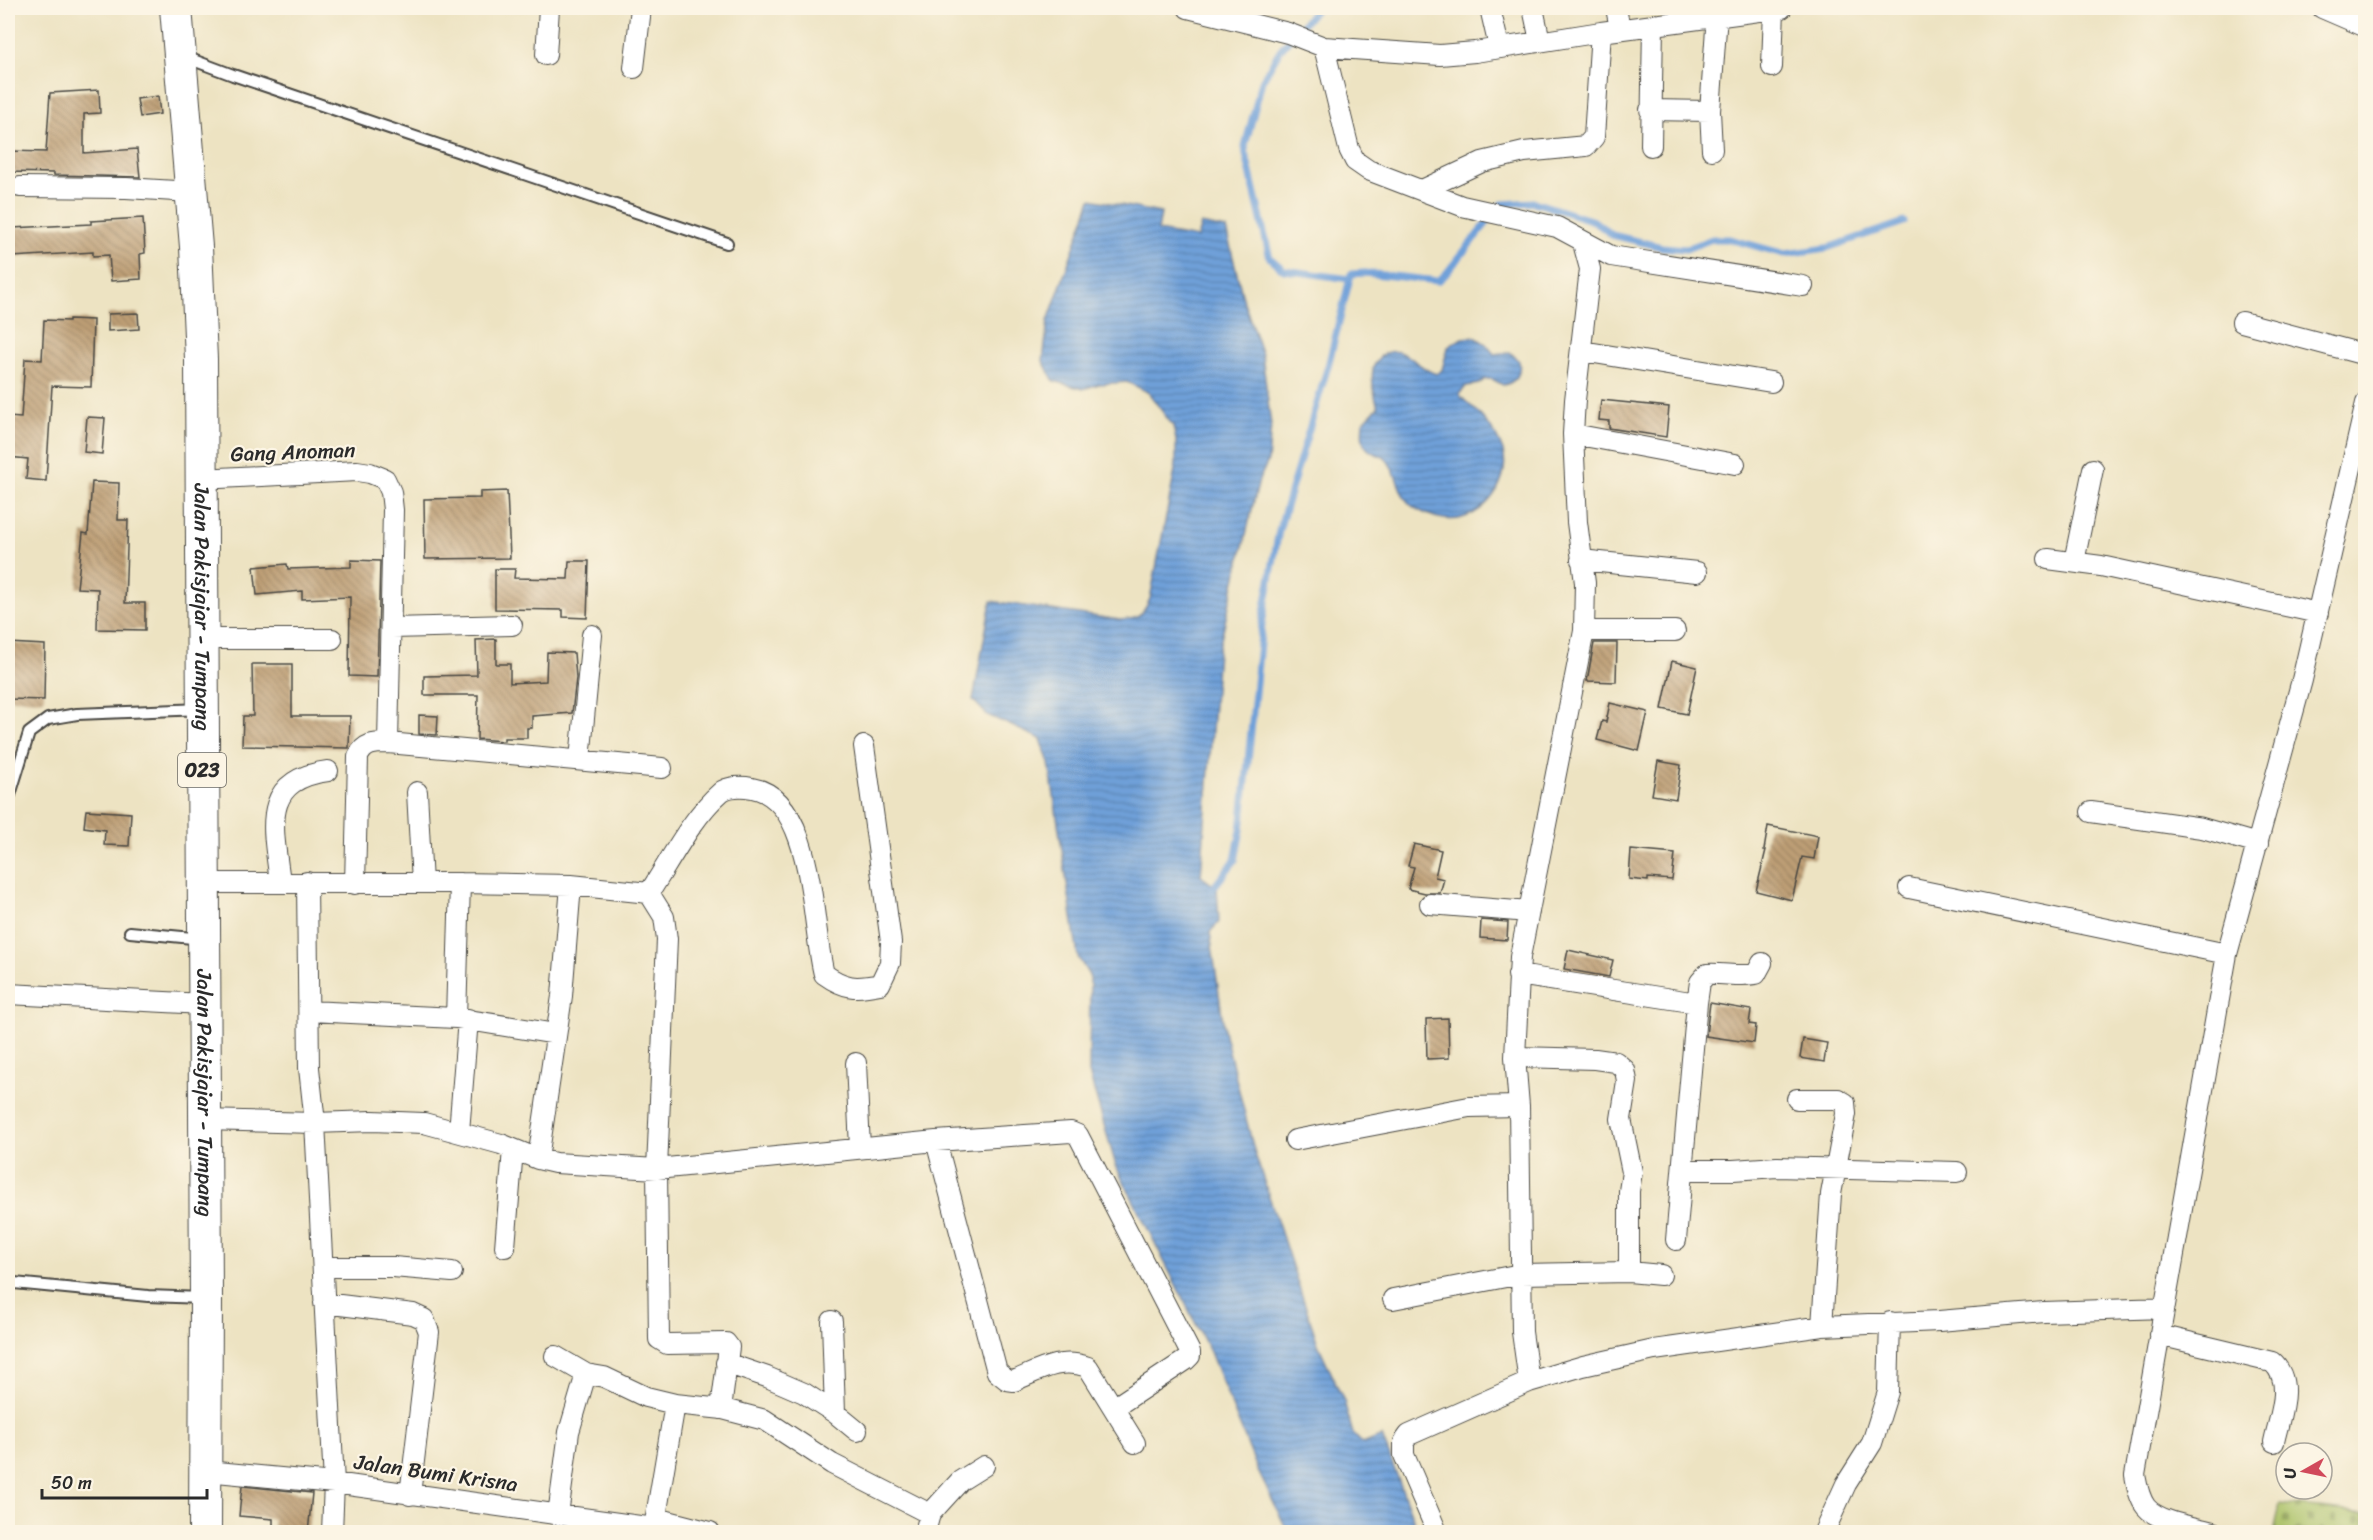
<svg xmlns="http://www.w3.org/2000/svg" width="2373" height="1540" font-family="Sriracha,sans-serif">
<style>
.cemetery{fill:url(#cemetery-stones);stroke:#6a7648;stroke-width:1.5}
.water{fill:url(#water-rules);stroke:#4d6682;stroke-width:1.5}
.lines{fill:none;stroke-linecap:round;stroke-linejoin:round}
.stream{stroke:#6fa0d9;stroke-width:7}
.building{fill:url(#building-back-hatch)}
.lane-casing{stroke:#484742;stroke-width:14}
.street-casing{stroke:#484742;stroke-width:22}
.primary-casing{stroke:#484742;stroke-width:34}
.lane{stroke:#fff;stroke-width:10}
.street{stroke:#fff;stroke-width:20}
.primary{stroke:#fff;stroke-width:32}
.labels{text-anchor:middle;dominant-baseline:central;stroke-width:4.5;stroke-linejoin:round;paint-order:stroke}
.shield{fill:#fcf5e5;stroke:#6a6863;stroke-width:1.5}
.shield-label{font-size:20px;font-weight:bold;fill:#2b2b2b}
.street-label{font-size:21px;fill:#2b2b2b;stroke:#fcf5e5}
</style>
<defs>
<pattern id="cemetery-stones" width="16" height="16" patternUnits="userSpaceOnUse" patternTransform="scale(1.5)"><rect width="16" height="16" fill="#aac166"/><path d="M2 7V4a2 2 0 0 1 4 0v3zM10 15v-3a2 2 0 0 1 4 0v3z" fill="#8b9d54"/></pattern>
<pattern id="water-rules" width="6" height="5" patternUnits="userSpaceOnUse" patternTransform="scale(1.5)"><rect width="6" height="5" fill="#6fa0d9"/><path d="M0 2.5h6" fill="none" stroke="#5b83b0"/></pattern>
<pattern id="building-back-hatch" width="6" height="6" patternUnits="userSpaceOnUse" patternTransform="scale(1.5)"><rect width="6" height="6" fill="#be9f76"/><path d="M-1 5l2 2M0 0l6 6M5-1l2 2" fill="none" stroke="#9b8261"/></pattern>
</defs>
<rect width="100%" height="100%" fill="#fcf5e5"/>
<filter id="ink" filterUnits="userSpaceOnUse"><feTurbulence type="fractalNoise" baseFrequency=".0167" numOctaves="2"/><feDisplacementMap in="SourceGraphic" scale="12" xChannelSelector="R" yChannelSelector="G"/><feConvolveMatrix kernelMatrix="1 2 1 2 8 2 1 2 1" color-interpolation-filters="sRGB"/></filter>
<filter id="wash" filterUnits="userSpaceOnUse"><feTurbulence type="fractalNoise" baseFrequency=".008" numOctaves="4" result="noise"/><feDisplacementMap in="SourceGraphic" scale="24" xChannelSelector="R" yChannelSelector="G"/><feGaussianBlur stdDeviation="1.35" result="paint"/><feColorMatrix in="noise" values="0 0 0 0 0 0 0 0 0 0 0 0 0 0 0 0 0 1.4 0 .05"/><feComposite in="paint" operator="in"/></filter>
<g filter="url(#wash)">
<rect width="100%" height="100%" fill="#ede3c2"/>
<path class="cemetery" d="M2280 1504 2365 1513V1532H2274Z"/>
<path class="water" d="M1091 199 1161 213 1158 231 1197 238 1201 224 1226 229 1244 302 1262 355 1271 425 1268 461 1259 480 1218 651 1201 876 1217 888 1219 922 1210 932 1225 1035 1255 1154 1318 1344 1344 1401 1353 1434 1363 1444 1382 1436 1418 1532H1288L1258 1471 1210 1352 1116 1166 1089 1073 1090 977 1078 957 1049 763 1041 739 987 715 973 700 991 601 1120 620C1139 619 1142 616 1150 599L1176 465V440L1173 426 1148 392 1127 382 1099 384 1083 389 1054 381 1043 361 1048 321Z
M1475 337 1486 344 1494 354 1510 352 1519 361C1521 374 1517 382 1503 385L1492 379H1485L1479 384 1466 386 1460 394 1461 397C1478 412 1496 429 1503 451 1510 478 1491 508 1465 517 1450 523 1430 517 1417 509 1397 499 1400 474 1386 459 1383 456 1378 455 1374 453 1360 447 1362 435 1363 422L1378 407C1373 390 1365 361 1387 353 1392 351 1396 351 1401 353 1415 358 1423 371 1437 374L1442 370 1448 347 1462 338Z"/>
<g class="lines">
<path class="stream" d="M1317 8 1280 50 1262 81 1245 146 1246 155 1270 258 1284 270 1350 279
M1210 892 1235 860 1241 830 1262 624 1279 530 1328 366 1351 274 1365 273 1438 281 1445 275 1502 204 1534 202 1594 221 1612 235 1662 247 1686 249 1712 239H1729L1785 254 1827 248 1904 222"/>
</g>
<g id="blocks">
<path class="building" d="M99 90 100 113 84 114V153L137 149 140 177 54 175V173L8 172V151L46 152 50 93Z
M158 96 160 114 140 117 137 99Z
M143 218 145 253 140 254 141 279 111 281 109 255 93 256V252L12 257V228L91 224V221Z
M138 313 139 329 108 331V314Z
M69 319 93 320 91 387 52 386 46 481 26 479 28 459 8 457V417L21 418 25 359 42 360 44 320 69 321Z
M1601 400 1669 407 1666 437 1609 428V421L1599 420Z
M87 417 105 418 102 454 84 452Z
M92 482 119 483 118 520H128L125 603H145V630L97 629 98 589 77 588 83 533 88 534Z
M507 491 510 558 425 559 424 499 480 498V492Z
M351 560 380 561 377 677 349 676 350 597 302 599V591L257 595 254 567 287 564 288 569 351 567Z
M569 561H589L587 618 563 617V610L495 609V569H515L514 578 568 579Z
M496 639V664H510V683L546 681 547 652 574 653 576 678 572 713 532 716V728H527V738H504V741L477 739 478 695H424V676L477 675 476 640Z
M8 643 45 645 44 700 8 699Z
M1594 643H1617L1616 682 1587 681Z
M1672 661 1697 667 1687 714 1662 709Z
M252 664H292V716H350L349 748 242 746 243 716H253Z
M1610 703 1648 712 1639 751 1597 740 1602 721 1606 722Z
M419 715 438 716 437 735 419 734Z
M1658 761 1681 765 1676 799 1652 795Z
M86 810 131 813 129 846 104 845 105 830 84 827Z
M1768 826 1818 836 1814 859 1802 857 1792 900 1756 891 1766 850H1764Z
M1414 844 1441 850 1435 877 1444 879 1440 893H1425L1408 889 1414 867 1408 866Z
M1631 850 1675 854 1672 880 1648 878V881L1629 879Z
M1481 920 1508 922 1507 940 1480 938Z
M1568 950 1613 960 1609 977 1564 969Z
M1710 1003 1751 1010 1749 1024 1756 1025 1754 1043 1706 1036Z
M1448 1018 1449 1058 1427 1059 1426 1019Z
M1803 1039 1827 1043 1824 1062 1800 1058Z
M242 1486 312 1493 308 1533H273V1519L239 1516Z"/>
</g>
</g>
<g filter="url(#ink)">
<use href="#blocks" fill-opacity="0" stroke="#484742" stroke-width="1.5"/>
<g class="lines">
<g class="lane-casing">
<path id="lane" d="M185 57 233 75 727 243
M10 795 29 733 48 719 77 714 202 709
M130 932 203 939
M8 1279 14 1283 148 1296 203 1298"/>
</g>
<g class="street-casing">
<path id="street" d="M1188 8 1288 33 1324 47 1440 55 1475 52 1601 32 1782 8
M1490 8 1499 47
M1533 8 1540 41
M1616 8 1620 29
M2322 8 2366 27
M1324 47 1349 149 1355 161 1368 170 1462 206 1557 227 1611 256 1803 286
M546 55 549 8
M1772 67 1774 8
M634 68 641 8
M1650 110 1710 111
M1651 146 1653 24
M1712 150 1710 111 1717 15
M20 187 126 188 192 192
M1422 190 1482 162 1524 152 1586 146 1594 137 1601 32
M2242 322 2366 355
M1582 351 1771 382
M1573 434 1735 464
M201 479 357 471 370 473 385 479 391 492 393 510 388 743
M2048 559 2101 566 2318 613
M1581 560 1697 572
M2074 562 2093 469
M392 628 512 625
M1584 631H1675
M202 639H332
M580 760 592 635
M417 792 422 883
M2091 812 2202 828 2258 844
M280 882C274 831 258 780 328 771
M307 882 309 1068 315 1123 334 1483 332 1532
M203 883H460L571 885 649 893 664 917 667 939 657 1169 659 1339 667 1344 726 1343 729 1347 721 1409
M355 884 358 757C364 743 374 743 388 743L662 768
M1909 888 2227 954
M649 893C670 861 692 817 721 792 728 786 742 786 752 788 815 799 811 925 824 974 845 989 856 989 880 984L890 963 891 942 864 746
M1430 904 1529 912
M1518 975 1697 1003 1676 1240
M8 994 204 1004
M1697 1003 1700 982 1707 974C1724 973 1739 977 1756 974L1762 963
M309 1011 456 1018 556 1034
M456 1018 460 883
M1515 1057 1595 1059 1616 1062 1625 1070 1627 1081 1621 1119 1632 1172 1629 1191V1272
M856 1063 860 1148
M1797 1099H1838L1845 1103 1846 1114 1831 1194 1822 1326
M204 1120 315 1123 372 1121 424 1123 501 1144 538 1159 555 1163 657 1169 936 1141 1071 1132 1078 1135 1190 1352V1356L1186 1360 1115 1407
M459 1132 468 1019
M1295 1140 1469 1107 1519 1106
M936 1141 997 1372 1007 1380 1014 1381C1040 1370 1060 1357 1088 1367L1135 1443
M538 1159 562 996 571 885
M1683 1170H1733L1777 1167 1957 1172
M505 1247 513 1149
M323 1267H393L452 1272
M1393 1299 1521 1274 1629 1272 1661 1275
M324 1303 413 1314 424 1319 429 1332 410 1495
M2159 1335 2272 1362C2295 1382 2279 1417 2274 1442
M555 1356 586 1374 604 1377 646 1397 675 1404
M726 1363 767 1377 804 1393 835 1413 832 1321
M1529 1382 1522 1332 1519 1106 1515 1057 1520 957 1584 631 1585 583 1577 522 1573 434 1575 400 1590 269 1583 243
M835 1413 857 1431
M206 1471 334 1483 654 1528 653 1532
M558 1515 569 1432 586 1374
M656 1518 710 1532
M654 1528 675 1404 723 1409 765 1420 832 1464 930 1514 960 1481 984 1466
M925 1532 930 1514
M1437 1532 1404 1455V1442L1409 1435 1529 1382 1583 1366 1654 1350 1822 1326 1939 1321 2044 1312 2164 1308
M1824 1532 1846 1484 1872 1443 1888 1392 1890 1322
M2213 1532C2195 1527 2158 1522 2146 1507 2139 1498 2137 1486 2135 1475L2227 954 2302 680 2366 403"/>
</g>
<g class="primary-casing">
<g id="primary">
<path id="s1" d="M176 8 196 247 201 359 206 1298 205 1532"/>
</g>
</g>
<use href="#lane" class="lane"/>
<use href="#street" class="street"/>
<use href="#primary" class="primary"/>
</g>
</g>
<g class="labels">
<rect class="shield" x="178" y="753" width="48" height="34" rx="4.5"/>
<g class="shield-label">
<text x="202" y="770">023</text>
</g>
<g class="street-label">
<text transform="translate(293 452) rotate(-2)">Gang Anoman</text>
<text stroke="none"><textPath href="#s1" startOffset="600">Jalan Pakisjajar - Tumpang</textPath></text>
<text stroke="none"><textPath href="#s1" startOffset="1086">Jalan Pakisjajar - Tumpang</textPath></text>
<text transform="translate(436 1473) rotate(8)">Jalan Bumi Krisna</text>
</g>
</g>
<rect width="2373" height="1540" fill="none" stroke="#fcf5e5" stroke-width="30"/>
<g transform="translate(2304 1471) rotate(261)"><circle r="28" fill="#fcf5e5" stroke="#a8a49b" stroke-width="1.5"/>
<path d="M0-4.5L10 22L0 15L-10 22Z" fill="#d1495b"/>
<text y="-9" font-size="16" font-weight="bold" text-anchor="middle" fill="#2b2b2b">U</text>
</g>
<path d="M42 1489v9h165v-9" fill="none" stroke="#2b2b2b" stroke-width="3"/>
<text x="51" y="1489" font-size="18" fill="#2b2b2b" stroke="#fcf5e5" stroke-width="4.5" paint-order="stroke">50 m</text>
</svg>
